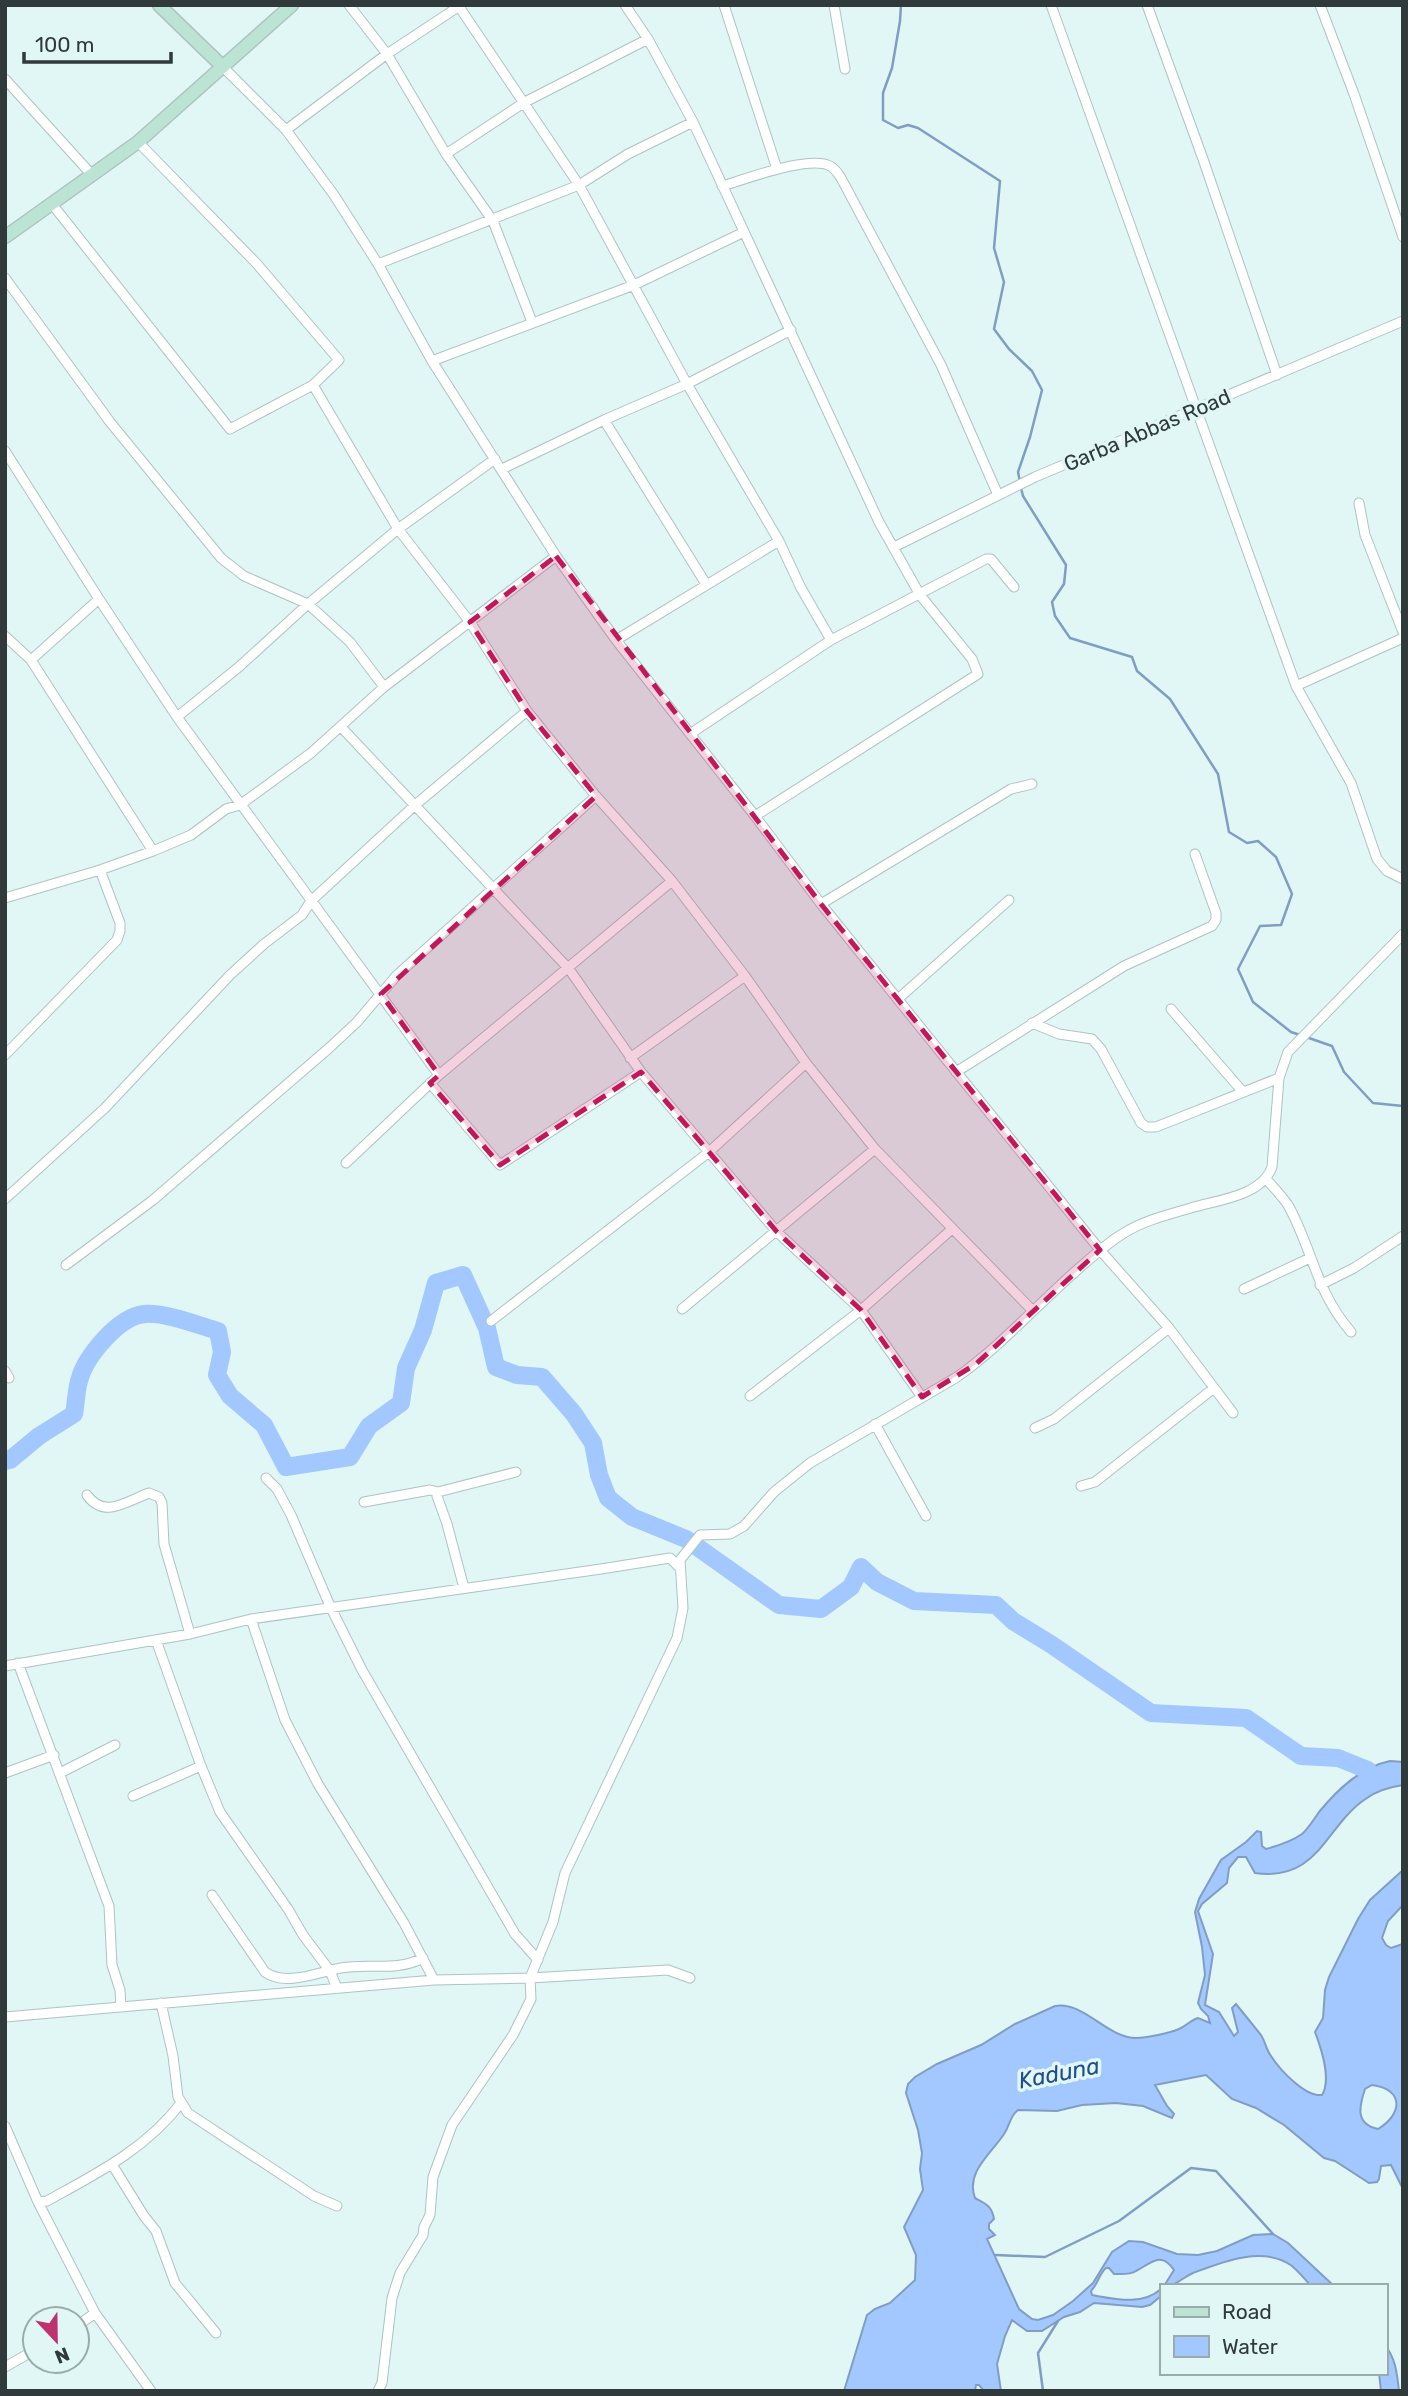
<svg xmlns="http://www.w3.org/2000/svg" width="1408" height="2396" font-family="Rubik,sans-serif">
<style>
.water{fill:#a3c7ff;stroke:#819dc4;stroke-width:2;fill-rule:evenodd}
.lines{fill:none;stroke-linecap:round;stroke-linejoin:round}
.stream{stroke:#819dc4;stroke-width:2.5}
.river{stroke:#a3c7ff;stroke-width:18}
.street-casing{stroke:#aec3c2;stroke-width:11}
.secondary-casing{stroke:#aec3c2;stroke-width:15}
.street{stroke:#fff;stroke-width:9}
.secondary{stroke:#bce4d4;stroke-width:12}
.marked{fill:#c2185b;fill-opacity:0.2;stroke:#c2185b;stroke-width:5;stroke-dasharray:14 9;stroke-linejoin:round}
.labels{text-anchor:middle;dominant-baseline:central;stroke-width:7;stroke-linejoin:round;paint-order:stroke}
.street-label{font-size:21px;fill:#313a3a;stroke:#e0f7f6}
.water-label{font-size:23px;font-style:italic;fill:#234d8e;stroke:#e0f7f6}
</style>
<rect width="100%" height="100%" fill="#e0f7f6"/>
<path class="water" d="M1390 1761 1403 1762V1785C1390 1787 1378 1790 1367 1798 1325 1825 1320 1882 1255 1873L1246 1857H1238L1229 1868 1227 1883 1202 1904 1198 1911 1213 1954 1205 2005 1219 2012 1234 2036 1238 2032 1232 2008 1236 2004C1244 2014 1253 2025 1261 2035 1265 2041 1266 2049 1271 2056 1280 2070 1305 2097 1322 2095 1332 2079 1321 2048 1315 2032L1323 2018 1325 1990 1329 1977 1358 1919 1370 1900 1403 1870V1905L1388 1921 1382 1938 1386 1945 1391 1948 1403 1944V2189L1391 2165 1381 2166 1379 2179 1377 2182 1369 2183 1335 2161 1324 2158 1284 2125 1256 2108 1232 2099 1206 2075 1155 2085 1167 2106 1174 2114 1172 2118 1143 2106 1116 2103 1082 2105 1057 2111 1018 2110C1009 2117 1010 2126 1004 2134 992 2153 965 2172 975 2198 986 2204 992 2206 994 2219L989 2224V2229L995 2235 987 2239 1019 2309 1032 2319 1038 2320 1053 2315 1073 2301 1093 2283 1112 2252 1129 2241 1143 2242 1177 2254 1198 2255 1217 2251 1253 2235 1273 2234 1288 2243 1334 2286H1311C1305 2279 1299 2272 1292 2266 1263 2245 1222 2262 1193 2273 1182 2278 1176 2286 1164 2286L1174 2270C1161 2250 1150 2264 1136 2271 1130 2275 1121 2274 1114 2274L1109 2268H1106C1099 2274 1098 2284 1091 2291L1092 2295C1115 2299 1142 2306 1161 2289V2296L1150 2305 1142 2307 1094 2303 1080 2312 1064 2317 1042 2331H1027L1012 2320 1005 2336 997 2364 1001 2391H984L979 2385H976L975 2391H844L867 2315 875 2309 890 2303 915 2280 916 2255 904 2227 923 2190 920 2169 922 2153 918 2130 906 2093 908 2084 915 2077 937 2064 981 2045 1015 2024 1055 2006C1084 2001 1107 2038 1136 2038 1146 2038 1170 2033 1179 2029 1186 2026 1191 2020 1198 2018L1210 2023 1208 2016 1201 2009 1198 2003 1205 1975 1202 1947 1195 1912 1199 1899 1221 1860 1246 1842 1257 1831 1261 1832 1262 1846 1266 1849C1277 1846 1292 1841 1302 1834 1309 1828 1314 1819 1319 1812 1338 1789 1361 1767 1390 1761ZM1372 2085C1404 2089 1403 2114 1378 2129 1355 2124 1359 2107 1365 2089Z
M1385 2345C1396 2359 1397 2374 1399 2391H1381L1379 2373H1385Z"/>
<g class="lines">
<path class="stream" d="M901 5 900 21 892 68 883 93V120L898 128 908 125 918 128 1000 181 994 248 1004 282 994 329 1009 349 1032 371 1042 390 1030 437 1018 472 1020 482
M1021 488 1023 496 1066 565 1064 584 1052 602 1055 616 1070 638 1132 657 1137 671 1170 699 1218 774 1229 832 1247 843 1258 841 1276 857 1292 894 1281 925 1260 926 1238 969 1253 1002 1291 1032 1300 1035
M1306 1037 1332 1046 1344 1072 1373 1103 1403 1106
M996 2255 1045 2257 1119 2221 1191 2168 1216 2171 1273 2234
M1043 2391 1038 2353 1058 2321"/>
<path class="river" d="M5 1461 10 1460 39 1436 74 1414C76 1403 76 1392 79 1381 85 1357 118 1317 144 1314 165 1312 198 1325 218 1331L222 1352 217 1375 230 1396 264 1425 286 1467 350 1457 369 1426 401 1403 406 1368 423 1330 436 1283 463 1275 487 1328 496 1367 517 1375 542 1377 574 1414 593 1443 599 1475 608 1498 632 1517 686 1539 779 1605 821 1609 851 1587 861 1567 877 1582 914 1601 996 1605 1013 1621 1052 1645 1151 1713 1246 1718 1301 1756 1338 1758 1368 1770"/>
<g class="street-casing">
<path id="street" d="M349 5 387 54 446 154 493 221 532 322
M458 5 579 185 687 384 779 541 801 588 831 640
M625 5 648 39 693 122 879 522 920 595 972 659 978 674 755 816
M724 5 777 169
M834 5 845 69
M1051 5 1296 686 1351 783 1377 859 1387 871 1403 879
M1147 5 1203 159 1277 375
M1320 5 1354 94 1403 237
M223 67 286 130 334 195 378 264 432 361 556 556 616 640 755 816 821 904 1100 1250 1169 1328 1233 1413
M5 79 92 175
M286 130 387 54 461 5
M446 154 525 102 648 39
M722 186C746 179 809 155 830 166 835 168 838 174 841 178L941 365 998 495
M52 204 230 429 313 385 339 360 257 264 138 142
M378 264 579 185 628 154 693 122
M5 278 110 422 221 558 244 576 308 604 350 642 384 687
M432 361 634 285 744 232
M313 385 398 529 470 622 527 711 596 796 672 881 745 976 806 1063 875 1149 1033 1311
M604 420 706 584
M5 451 99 599 177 717 439 1075
M502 469 604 420 687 384 791 330
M1359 503 1365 535 1403 632
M894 547 1035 477 1403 321
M5 636 31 660 153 851
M616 640 779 541
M31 660 99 599
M1296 686 1403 638
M177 717 240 666 308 604 398 529 495 459
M342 728 569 969 641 1072 777 1232 861 1310 922 1397
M690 734 831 640 986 559H991L1014 587
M5 898 100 870 153 851 191 835 226 809 240 805 311 753 384 687 556 556
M821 904 1011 789 1032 784
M898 999 1009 900
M1171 1009 1243 1092
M1032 1023 1059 1034 1092 1039 1101 1049 1141 1123 1147 1127H1156L1279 1078
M5 1055 117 940 120 931V923L100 870
M630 1058 745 976
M956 1072 1124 966 1212 926 1216 920V913L1195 854
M430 1083 500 1165 641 1072
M346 1163 439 1075 672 881
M1267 1180C1274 1188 1282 1196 1288 1205 1313 1250 1315 1290 1351 1332
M5 1199 105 1108 230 975 264 944 302 915 311 901 414 806 527 711
M66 1265 153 1200 328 1049 357 1022 397 975 596 796
M1320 1285 1354 1268 1403 1236
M1244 1289 1310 1258
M682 1309 875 1149
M491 1321 709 1152 806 1063
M5 1371 9 1378
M750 1396 861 1310 952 1229
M875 1424 926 1516
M1035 1428 1054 1419 1169 1328
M266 1478 277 1489 291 1515 330 1606 362 1670 515 1934 538 1960
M1081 1486 1095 1482 1214 1388
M438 1492 437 1496 447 1524 464 1588
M87 1495C104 1519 125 1502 149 1493L159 1497 162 1503 164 1544 190 1634
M364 1502 430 1490 438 1492 516 1472
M251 1619 285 1720 318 1784 404 1923 434 1980
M156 1640 201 1766 220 1812 288 1909 303 1935 330 1971 337 1988
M18 1663 109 1906 112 1965 120 1990 121 2007
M5 1666 190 1634 251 1619 601 1569 670 1558 680 1568
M5 1773 54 1755
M60 1773 115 1745
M133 1796 201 1766
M212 1895 265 1972C286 1987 318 1972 341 1968 369 1963 396 1972 423 1958
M161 2003 173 2056 178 2097 188 2113 314 2196 337 2206
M5 2017 434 1980 530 1978 668 1970 690 1978
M5 2126 38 2202 95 2313 151 2391
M113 2166 144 2216 156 2231 175 2283 216 2333
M38 2202 47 2201C96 2174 146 2149 181 2103
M77 2326 95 2313
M5 2367 35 2350
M378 2391 382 2383 392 2298 400 2273 423 2235 424 2227 430 2215 433 2177 452 2125 513 2035 531 1999 530 1978 553 1922 565 1873 677 1638 683 1608 680 1560 700 1535 730 1534 744 1526 774 1492 810 1463 957 1377C1001 1346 1037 1305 1077 1270 1092 1257 1107 1243 1124 1233 1144 1220 1171 1214 1194 1207 1220 1200 1262 1195 1272 1167L1279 1078 1288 1052 1403 934"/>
</g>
<g class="secondary-casing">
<path id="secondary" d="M159 5 223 67
M5 237 138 142 292 5"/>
</g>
<use href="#street" class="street"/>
<use href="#secondary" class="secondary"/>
</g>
<path class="marked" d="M556 556 821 904 1100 1250 976 1364 922 1397 861 1310 777 1232 641 1072 500 1165 430 1083 439 1075 381 994 596 796 527 711 470 622Z"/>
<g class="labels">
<g class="street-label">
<text transform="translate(1147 430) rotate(-23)">Garba Abbas Road</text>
</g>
<g class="water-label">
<text transform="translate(1059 2073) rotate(-11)">Kaduna</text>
</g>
</g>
<rect width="1408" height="2396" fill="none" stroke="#313a3a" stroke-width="14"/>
<rect x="1160" y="2284" width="228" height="91" fill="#e0f7f6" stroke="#9aabab" stroke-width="2"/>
<rect x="1174" y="2307" width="35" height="10" fill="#bce4d4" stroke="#9aabab" stroke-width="2"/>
<text x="1222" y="2319" font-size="21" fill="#313a3a">Road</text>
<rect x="1174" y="2336" width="35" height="21" fill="#a3c7ff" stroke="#9aabab" stroke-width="2"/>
<text x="1222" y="2354" font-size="21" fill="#313a3a">Water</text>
<g transform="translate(56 2340) rotate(158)"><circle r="33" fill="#e0f7f6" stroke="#9aabab" stroke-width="2"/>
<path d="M0-5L12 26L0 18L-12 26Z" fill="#bc3370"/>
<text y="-10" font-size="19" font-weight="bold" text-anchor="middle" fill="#313a3a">N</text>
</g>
<path d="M24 52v10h147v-10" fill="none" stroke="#313a3a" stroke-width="3.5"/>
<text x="35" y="52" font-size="21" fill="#313a3a" stroke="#e0f7f6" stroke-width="5" paint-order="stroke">100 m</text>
</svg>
